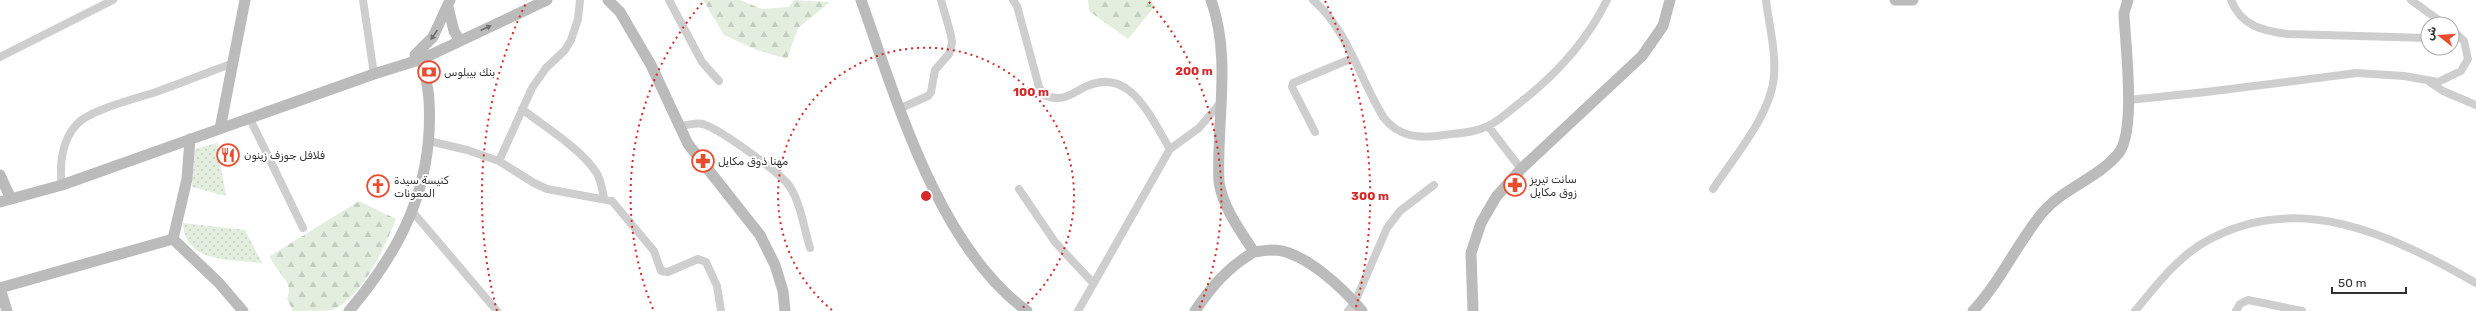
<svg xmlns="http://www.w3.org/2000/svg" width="2476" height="311" font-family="Rubik,'Noto Sans Arabic',sans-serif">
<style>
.grass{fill:url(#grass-dots)}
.forest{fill:url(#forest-firs)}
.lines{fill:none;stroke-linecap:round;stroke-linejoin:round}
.street{stroke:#cecece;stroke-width:8}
.secondary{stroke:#bbb;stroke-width:11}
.oneway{fill:#6f6f6f}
.ring{fill:none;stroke:#d62828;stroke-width:2;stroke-dasharray:2 4}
.labels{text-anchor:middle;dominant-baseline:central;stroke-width:4;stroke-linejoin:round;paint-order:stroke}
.poi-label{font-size:11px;fill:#313131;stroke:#fff;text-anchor:start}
.centre{fill:#d62828;stroke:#fff;stroke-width:2}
.ring-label{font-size:12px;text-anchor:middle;font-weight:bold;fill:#d62828;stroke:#fff;stroke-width:4;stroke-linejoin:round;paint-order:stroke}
</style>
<defs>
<pattern id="grass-dots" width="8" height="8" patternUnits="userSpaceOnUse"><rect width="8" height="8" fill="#e3eedf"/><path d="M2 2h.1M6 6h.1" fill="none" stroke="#c3cdc0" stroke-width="1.8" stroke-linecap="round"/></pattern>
<pattern id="forest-firs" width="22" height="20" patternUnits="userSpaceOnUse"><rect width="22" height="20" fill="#e3eedf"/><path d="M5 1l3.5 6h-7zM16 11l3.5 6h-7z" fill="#c3cdc0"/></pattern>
</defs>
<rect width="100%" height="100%" fill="#fff"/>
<path class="grass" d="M217 143 226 196 192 187 195 149Z
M183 223 245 230 262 263C231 259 185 264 183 223Z"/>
<path class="forest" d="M703 0H740L762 9 789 7 794 0 830 2 798 28 787 59 757 50 724 35Z
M1088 0H1151L1155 6 1128 39 1089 11Z
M359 201 396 219C384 249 363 295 333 310 327 311 302 311 293 311L287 299C295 280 275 273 270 256Z"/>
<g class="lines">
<path class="street" d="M363 0 374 74
M669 0 702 62 719 81
M1013 0 1017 6 1039 87 1044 95C1060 102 1068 96 1081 89 1129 62 1150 117 1170 149
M1313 0C1348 30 1360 80 1384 118 1399 137 1419 139 1444 135 1458 133 1474 133 1488 126 1499 121 1508 112 1517 105 1555 76 1586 43 1607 0
M2231 0C2241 26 2263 31 2288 34L2428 38
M2411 0 2444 24
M0 57 113 0
M2428 81 2443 91 2476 105
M2129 100 2206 92 2357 73 2404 76 2438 82 2461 71 2468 59 2464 41 2452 30
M901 108 928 96 931 92 935 70 949 54 952 43 951 35 941 0
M522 109C545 127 580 148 596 172 601 179 602 190 604 198
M250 119 303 228
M1488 126 1521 169
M679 127C687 125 695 122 703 124 721 130 780 172 790 187 801 204 804 229 810 248
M1315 132 1292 87 1293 83 1353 58
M429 141 467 150 499 161 534 183 547 189 612 201 654 251 661 271 668 272 698 259 706 262 717 286 721 311
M499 161 532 88 546 68 565 50 571 40 578 19 580 0
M62 185C59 164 62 140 77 124 89 110 138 98 156 92 181 83 206 73 231 64
M1019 189 1055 242 1093 283
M1713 189C1734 157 1771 115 1774 76 1776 51 1769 25 1766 0
M412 211 497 311
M1078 311 1170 149 1199 128 1221 102
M1348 311 1355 302 1387 228 1400 211 1434 185
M2135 311C2155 287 2176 259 2203 243 2296 188 2392 235 2476 283
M2236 311 2240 304 2248 300 2302 311"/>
<path class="secondary" d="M608 0 620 12 651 65 688 144 760 235 775 265 783 291 785 311
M861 0C897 101 938 246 1027 311
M1895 0H1913
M448 7 454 31 460 41
M415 55 433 37 450 0
M220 129 245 0
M0 175 11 199
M0 202 62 185 374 74 422 59 547 0
M173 239 219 283 243 311
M1254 252C1261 251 1268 250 1275 250 1305 252 1344 289 1362 311
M0 288 173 239 187 179 190 139
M0 288 7 311
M349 311C402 249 434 184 429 100 428 84 423 68 421 52
M1195 311C1212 286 1228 267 1254 252 1240 230 1223 208 1219 182 1216 122 1232 58 1211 0
M1473 311 1471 253 1481 223 1496 197 1521 169 1642 56 1663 26 1670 0
M1973 311C2001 281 2017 243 2043 212 2064 188 2098 178 2118 154 2137 132 2125 44 2124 13L2128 0"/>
</g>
<defs><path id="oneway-solid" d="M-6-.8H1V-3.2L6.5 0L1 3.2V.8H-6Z"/></defs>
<g class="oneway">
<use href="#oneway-solid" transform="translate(486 28) rotate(-25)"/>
<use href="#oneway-solid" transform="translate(434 35) rotate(124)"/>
</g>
<g class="ring">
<path d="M832 310A148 148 0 1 1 1020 310"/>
<path d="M653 309A296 296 0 0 1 703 2M1149 2A296 296 0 0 1 1199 309"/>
<path d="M497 311A444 444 0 0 1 527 1M1325 1A444 444 0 0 1 1355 311"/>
</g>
<defs>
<g id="bank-ring" transform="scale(1.15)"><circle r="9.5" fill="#fff" stroke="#eb4c30" stroke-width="1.5"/><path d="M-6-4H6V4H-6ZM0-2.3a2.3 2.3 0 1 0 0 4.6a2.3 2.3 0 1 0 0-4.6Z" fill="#eb4c30"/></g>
<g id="restaurant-ring" transform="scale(1.15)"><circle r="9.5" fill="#fff" stroke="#eb4c30" stroke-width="1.5"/><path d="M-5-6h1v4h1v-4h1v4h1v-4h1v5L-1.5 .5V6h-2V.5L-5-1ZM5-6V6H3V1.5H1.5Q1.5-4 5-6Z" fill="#eb4c30"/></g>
<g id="pharmacy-ring" transform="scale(1.15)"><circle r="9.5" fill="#fff" stroke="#eb4c30" stroke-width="1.5"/><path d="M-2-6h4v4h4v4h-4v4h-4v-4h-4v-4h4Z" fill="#eb4c30"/></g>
<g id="church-ring" transform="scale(1.15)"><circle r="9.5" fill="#fff" stroke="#eb4c30" stroke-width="1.5"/><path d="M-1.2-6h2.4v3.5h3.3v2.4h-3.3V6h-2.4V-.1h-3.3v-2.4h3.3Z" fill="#eb4c30"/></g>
</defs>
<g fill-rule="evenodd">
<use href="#bank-ring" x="429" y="72"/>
<use href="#restaurant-ring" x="228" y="155"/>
<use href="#pharmacy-ring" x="703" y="161"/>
<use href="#pharmacy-ring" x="1515" y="185"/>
<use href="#church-ring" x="378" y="186"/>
</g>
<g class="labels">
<g class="poi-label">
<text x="444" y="72">بنك بيبلوس</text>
<text x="244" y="155">فلافل جوزف زينون</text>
<text x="718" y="161">مهنا ذوق مكايل</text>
<text x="1530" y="179">سانت تيريز<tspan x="1530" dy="13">زوق مكايل</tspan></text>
<text x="394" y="180">كنيسة سيدة<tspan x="394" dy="13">المعونات</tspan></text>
</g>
</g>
<circle cx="926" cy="196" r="6" class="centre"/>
<g class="ring-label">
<text x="1194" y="75">200 m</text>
<text x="1031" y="96">100 m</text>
<text x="1370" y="200">300 m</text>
</g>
<g transform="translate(2440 36) rotate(287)"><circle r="19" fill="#ffffff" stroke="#adadad"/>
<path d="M0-3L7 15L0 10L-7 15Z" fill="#eb4c30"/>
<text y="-6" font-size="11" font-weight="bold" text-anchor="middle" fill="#313131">ش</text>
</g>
<path d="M2332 287v6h74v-6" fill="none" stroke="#313131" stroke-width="2"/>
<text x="2338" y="287" font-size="12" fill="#313131" stroke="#ffffff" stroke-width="3" paint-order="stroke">50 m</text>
</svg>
